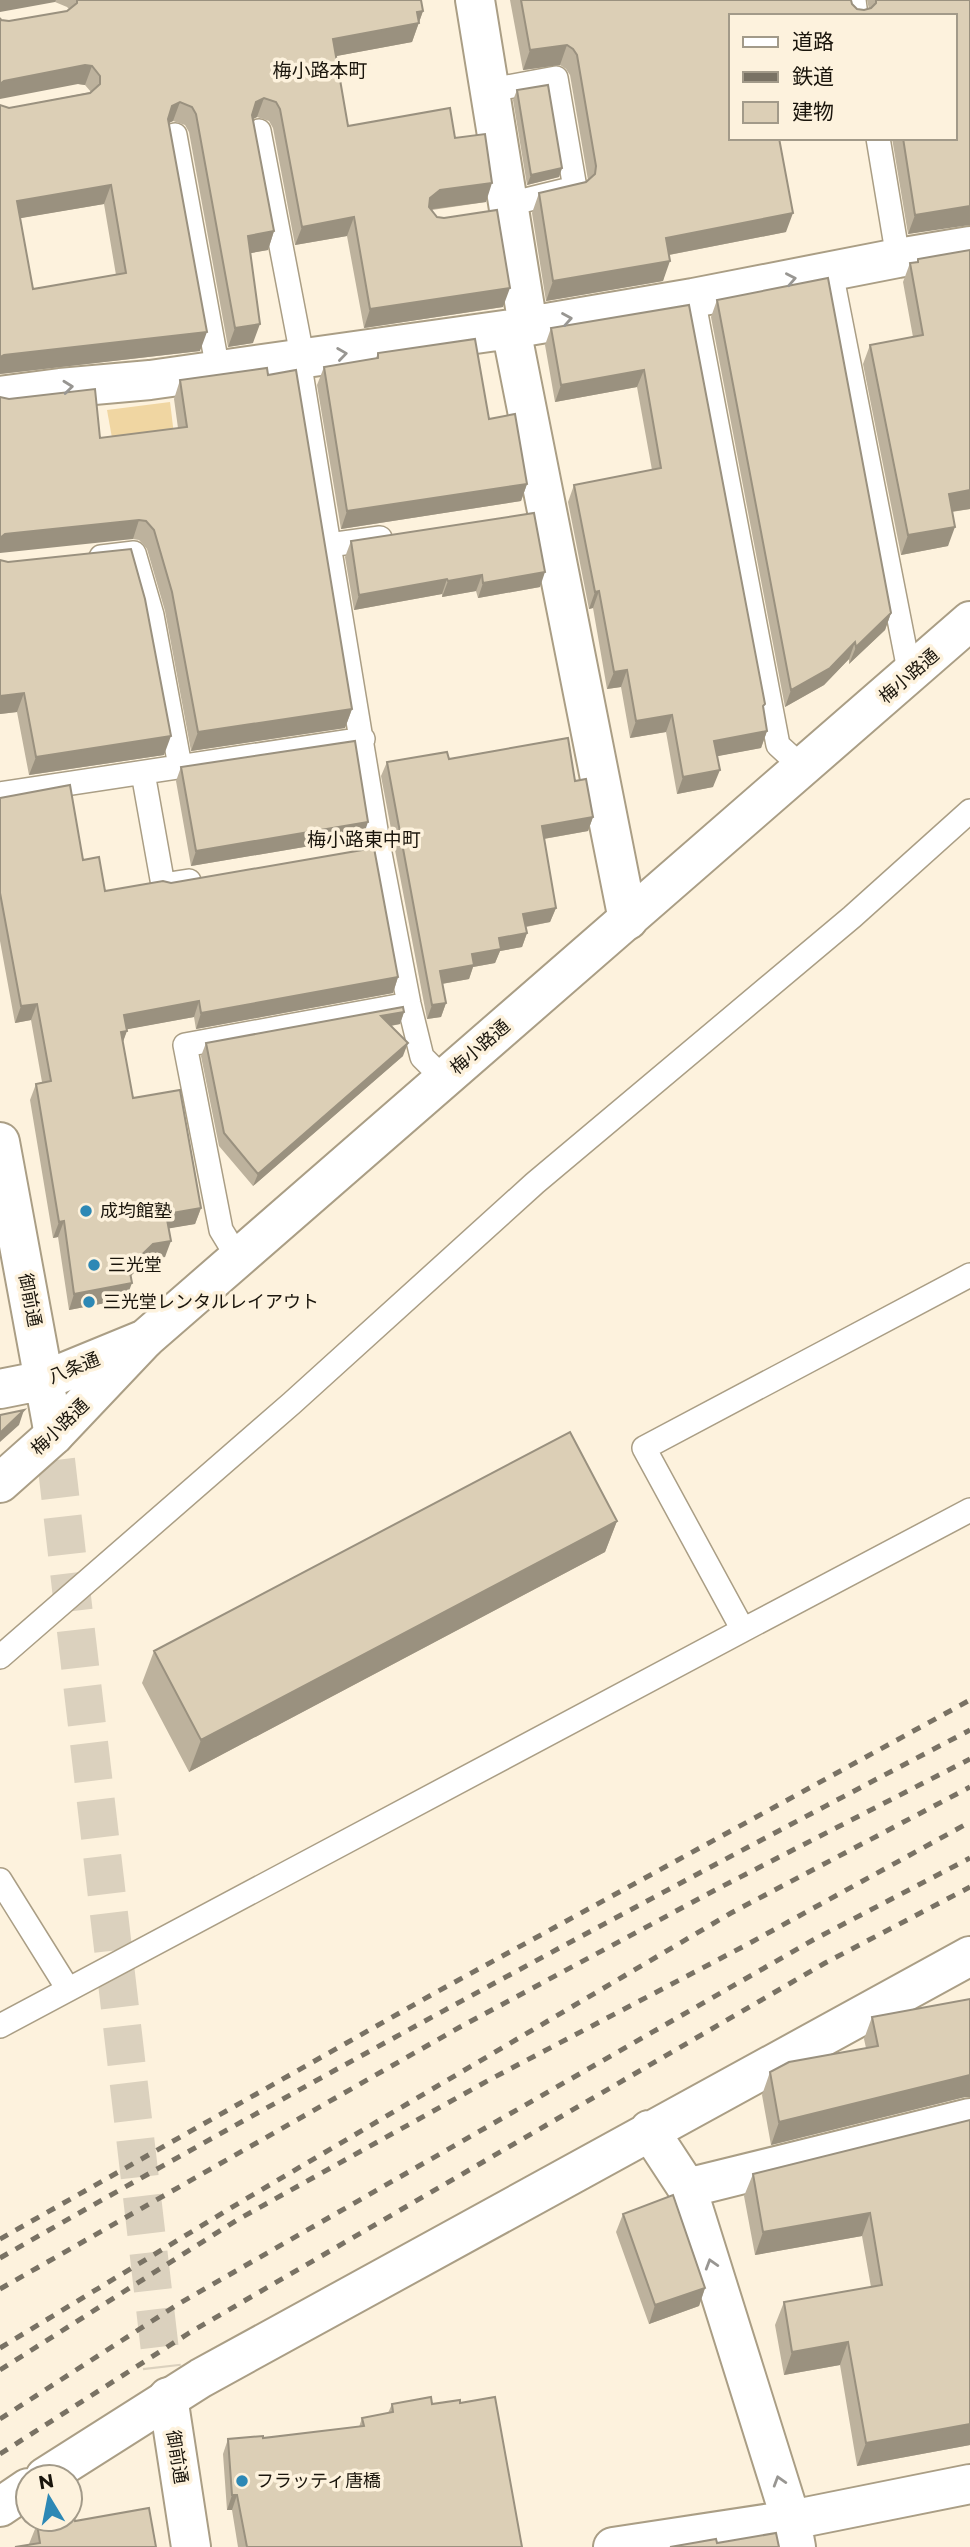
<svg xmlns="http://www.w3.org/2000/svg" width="970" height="2547" font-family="Montserrat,'Noto Sans JP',sans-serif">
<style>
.green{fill:#f0d6a2}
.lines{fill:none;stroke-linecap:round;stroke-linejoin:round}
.minor-tunnel{stroke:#dbd1be;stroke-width:38;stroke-dasharray:38 19;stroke-linecap:butt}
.service-casing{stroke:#aa9e85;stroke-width:26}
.minor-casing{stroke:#aa9e85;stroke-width:42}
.tertiary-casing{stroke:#aa9e85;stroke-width:42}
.service{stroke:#fff;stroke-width:23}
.minor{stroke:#fff;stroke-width:38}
.tertiary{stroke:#fff;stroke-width:38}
.rail{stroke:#797264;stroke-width:5;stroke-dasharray:9 9;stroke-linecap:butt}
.wall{fill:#bdb29d;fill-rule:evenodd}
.shaded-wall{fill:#9a917f}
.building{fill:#dccfb6;stroke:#9a917f;stroke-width:2;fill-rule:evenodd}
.oneway{stroke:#989692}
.poi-dot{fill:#2d88b5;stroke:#fdf2dd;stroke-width:2.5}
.labels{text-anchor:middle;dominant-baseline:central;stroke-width:7;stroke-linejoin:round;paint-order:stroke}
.street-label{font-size:18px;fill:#1a150c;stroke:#fdf2dd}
.poi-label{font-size:18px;fill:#1a150c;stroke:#fdf2dd;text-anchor:start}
.neighbourhood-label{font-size:19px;fill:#1a150c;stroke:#fdf2dd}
</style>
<rect width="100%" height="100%" fill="#fdf2dd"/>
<path class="green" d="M170 402 186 532 114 449 107 410Z"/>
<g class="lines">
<path class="minor-tunnel" d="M56 1460 162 2368"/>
<g class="service-casing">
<path id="service" d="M854 0 856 16
M491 90 556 78 575 188 509 204
M259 131 300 345 299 360 329 545
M175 135 218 370
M878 138 898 258
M831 272 910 675
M693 298 778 745 803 768
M380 538 329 545 379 848 409 1004 422 1057 443 1078
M101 557 134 553 152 615 180 766
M143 773 163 885 189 881
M0 794 363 739
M238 1258 221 1230 185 1045 409 1004
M743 1630 970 1510
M0 1657 292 1403 535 1183 852 917 970 811
M0 1880 68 1989
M0 2026 743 1630 644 1448 970 1275"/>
</g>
<g class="minor-casing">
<path id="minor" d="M475 0 528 326
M511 329 628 920
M0 396 60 388 150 380 511 329 693 298 898 258 970 246
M0 1483 54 1435 145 1339
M649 2130 687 2188 791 2520 796 2547
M687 2188 970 2118
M45 2477 201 2378 970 1956
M0 2507 28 2488
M613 2547 791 2520 970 2484"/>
</g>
<g class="tertiary-casing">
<path id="tertiary" d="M0 1142 54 1435
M0 1389 45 1380 145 1339 970 621
M168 2397 191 2547"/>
</g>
<use href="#service" class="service"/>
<use href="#minor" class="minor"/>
<use href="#tertiary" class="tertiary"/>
<path class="rail" d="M0 2239 433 1994 970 1700
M0 2258C320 2075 644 1901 970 1730
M0 2289 460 2027 719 1888 970 1759
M0 2348 239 2203 731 1913 970 1787
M0 2370 237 2220 489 2080 748 1944 970 1822
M0 2419 180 2303 813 1940 970 1858
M0 2454 189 2333 825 1963 970 1887"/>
</g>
<path class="wall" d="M0 0H421L423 11 412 42 336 56 348 126 455 138 486 202 432 210 503 307 364 328 347 236 295 245 273 128 269 121 257 117 253 119 274 231 268 250 250 253 253 343 228 347 189 132 185 125 173 121 169 123 200 351 0 374V105L9 108 91 92 85 85 78 84 1 20 9 21 67 11 69 9 67 7 55 2ZM104 204 116 275 33 289 20 218Z
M510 0H851L852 4 857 9 864 10 869 9 867 0H970L966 224 908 234 892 138H954V16L779 140 786 232 669 255 663 281 546 301 532 213 539 193 586 182 588 180 570 75 566 69 560 65 523 70Z
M517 90 562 168 559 177 527 185 513 100Z
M970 250V509L952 512 948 546 901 555 863 364 870 345 913 337 903 282 910 263 917 262 918 259Z
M717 300 891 613 885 630 849 664V659L824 685 785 707 711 317Z
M689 305 767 731 761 748 717 756 713 787 677 794 666 732 630 738 621 687 607 689 593 608 589 609 568 502 574 485 652 470 637 387 555 402 545 345 551 328Z
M378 353 489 419 527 484 521 501 341 529 317 385 324 367 376 358Z
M268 375 352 709 345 728 191 751 165 611 147 549 139 540 133 539 100 438 178 428 174 399 180 380Z
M351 541 540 587 478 598 476 591 442 597V594L354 610 345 557Z
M0 560 164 755 29 775 17 712 0 714Z
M449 759 575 781 593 817 588 831 544 839 556 908 550 922 526 927 527 933 522 947 500 951 495 963 473 967 469 979 442 984 446 1003 441 1017 427 1019 381 776 387 762Z
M181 767 363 837 191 866 176 781Z
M0 798 83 860 105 891 398 977 393 993 196 1029 194 1017 127 1029 123 1042 133 1098 201 1208 195 1224 169 1228 165 1257 147 1260 131 1276 126 1299 69 1310 58 1237 53 1238 30 1100 36 1084 42 1082 31 1020 15 1023 0 941Z
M404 1012 400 1024 391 1026 403 1056 253 1186 219 1146 201 1056 206 1043Z
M617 1521 605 1552 189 1772 142 1683 154 1651Z
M872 2017 965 2097 771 2145 762 2095 770 2072 866 2048 864 2039Z
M970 2120V2445L857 2466 840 2365 784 2375 775 2325 784 2302 871 2287 862 2236 755 2255 744 2196 753 2174Z
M623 2214 705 2288 699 2306 649 2324 616 2232Z
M460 2403 522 2547H238L232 2510H227L223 2454 228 2439 263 2438 359 2427 362 2418 388 2413 392 2404H432Z
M75 2521 156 2547 29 2544 37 2524Z"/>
<path class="shaded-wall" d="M0 0H56L55 2 0 12Z
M423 11 412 42 326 58 333 39Z
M567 45 560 65 523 70 530 50Z
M85 65 92 66 85 85 78 84 0 99V84L4 81Z
M264 98 257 117 249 121 256 102Z
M180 102 173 121 165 125 172 106Z
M562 168 559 177 527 185 531 175Z
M492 183 486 202 433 209 423 217 430 198 440 190Z
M111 185 104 204 10 220 17 201Z
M970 206V225L908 234 915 215Z
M793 213 786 232 658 257 666 238Z
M354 217 347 236 295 245 302 227Z
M274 231 268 250 241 255 248 236Z
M670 261 663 281 546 301 553 281Z
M510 288 503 307 364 328 370 309Z
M260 324 253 343 228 347 235 328Z
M207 332 200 351 0 374V357L4 355Z
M644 370 637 387 555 402 561 385Z
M527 484 521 501 341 529 347 511Z
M970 490V509L942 513 949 494Z
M139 520 133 539 0 553V538L5 534Z
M955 527 948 546 901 555 908 535Z
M545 572 540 587 478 598 483 583Z
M482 575 476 591 442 597 448 581Z
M447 579 442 594 354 610 359 595Z
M599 591 593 608 589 609 595 592Z
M891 613 885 630 849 664 856 647Z
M855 642 849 659 824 685 785 707 791 690Z
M627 670 621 687 607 689 614 672Z
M24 693 17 712 0 714V696Z
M352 709 345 728 191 751 198 732Z
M672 715 666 732 630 738 636 721Z
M767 731 761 748 708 758 714 741Z
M171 736 164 755 29 775 36 757Z
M720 770 713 787 677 794 683 777Z
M593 817 588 831 537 840 542 826Z
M368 822 363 837 191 866 196 851Z
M556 908 550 922 518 928 523 914Z
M527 933 522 947 500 951 495 963 473 967 469 979 435 985 440 971 499 938Z
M398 977 393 993 196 1029 201 1013Z
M199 1001 194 1017 118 1031 124 1015Z
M446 1003 441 1017 427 1019 432 1005Z
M37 1004 31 1020 15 1023 21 1006Z
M404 1012 400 1024 377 1028 381 1016Z
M127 1031 121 1047V1032Z
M408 1043 403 1056 253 1186 258 1174Z
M201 1208 195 1224 160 1230 166 1214Z
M64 1221 58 1237 53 1238 59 1222Z
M171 1241 165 1257 147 1260 123 1283 129 1267 153 1244Z
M132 1283 126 1299 69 1310 74 1294Z
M24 1410 19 1425 0 1442V1433Z
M617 1521 605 1552 189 1772 201 1740Z
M970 2075V2097H965L771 2145 779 2122Z
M870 2213 862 2236 755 2255 763 2232Z
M705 2288 699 2306 649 2324 655 2305Z
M848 2342 840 2365 784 2375 792 2352Z
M970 2424V2445L857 2466 866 2443Z
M232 2495H237L232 2510H227Z"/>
<path class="building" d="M77 0H421L423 11 417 12 419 23 333 39 348 126 450 108 455 138 485 134 492 183 440 190 430 198 429 207 437 217 444 218 497 210 510 288 370 309 354 217 302 227 280 109 276 102 264 98 256 102 252 115 274 231 248 236 260 324 235 328 196 114 192 107 180 102 172 106 168 119 207 332 4 355 0 357V105L9 108 90 93 100 84V76L92 66 85 65 4 81 0 84V18L1 20 9 21 67 11 77 3ZM111 185 126 273 33 289 17 201Z
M521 0H851L852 4 857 9 864 10 871 8 876 3V0H970V206L915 215 903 138H954V16H730V138H779L793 213 666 238 670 261 553 281 539 193 586 182 595 174 596 166 577 55 573 49 567 45 530 50Z
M548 85 562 168 531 175 517 90Z
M970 250V490L949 494 955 527 908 535 870 345 923 335 910 263 918 262V259Z
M828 278 891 613 856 647 855 642 830 668 791 690 717 300Z
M689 305 765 704 763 706 767 731 714 741 720 770 683 777 672 715 636 721 627 670 614 672 599 591 595 592 574 485 661 468 644 370 561 385 551 328Z
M475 339 489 419 515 414 527 484 347 511 324 367 378 358V353Z
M267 368 268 375 296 370 352 709 198 732 172 592 154 530 146 521 139 520 5 534 0 538V397L9 399 95 389 100 438 187 427 180 380Z
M534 513 545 572 483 583 482 575 448 581 447 579 359 595 351 541Z
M131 549 145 599 171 736 36 757 24 693 0 696V560L8 562Z
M568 738 575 781 586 779 593 817 542 826 556 908 523 914 527 933 499 938 501 949 472 954 474 965 440 971 446 1003 432 1005 387 762 447 752 449 759Z
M355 741 368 822 196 851 181 767Z
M70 785 83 860 99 857 105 891 163 881 171 883 374 848 398 977 201 1013 199 1001 124 1015 127 1031 121 1032 133 1098 180 1090 201 1208 166 1214 171 1241 153 1244 129 1267 132 1283 74 1294 64 1221 59 1222 36 1084 51 1081 37 1004 21 1006 0 893V798Z
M403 1007 404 1012 381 1016 408 1043 258 1174 224 1133 206 1043Z
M24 1410 0 1433V1415Z
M570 1432 617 1521 201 1740 154 1651Z
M970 1999V2075L779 2122 770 2072 789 2062 878 2046 872 2017Z
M970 2120V2424L866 2443 848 2342 792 2352 784 2302 882 2285 870 2213 763 2232 753 2174Z
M673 2195 705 2288 655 2305 623 2214Z
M431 2397 432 2404 460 2400V2403L495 2397 522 2547H247L237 2495H232L228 2439 263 2436V2438L364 2426 362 2418 393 2412 392 2404Z
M149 2508 156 2547H15L40 2543 37 2524 74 2518 75 2521Z
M776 2533 779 2547H670L716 2539 717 2543Z"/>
<defs><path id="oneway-chevron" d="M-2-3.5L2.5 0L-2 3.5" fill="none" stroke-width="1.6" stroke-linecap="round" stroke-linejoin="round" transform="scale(1.75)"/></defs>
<g class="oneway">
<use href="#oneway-chevron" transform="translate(791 279) rotate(-11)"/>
<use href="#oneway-chevron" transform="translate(567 319) rotate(-10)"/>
<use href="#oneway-chevron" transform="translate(342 354) rotate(-8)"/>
<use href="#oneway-chevron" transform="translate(68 387) rotate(-6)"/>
<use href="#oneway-chevron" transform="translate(711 2264) rotate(-107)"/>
<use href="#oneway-chevron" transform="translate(779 2481) rotate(-107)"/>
</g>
<g class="poi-dot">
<circle cx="86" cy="1211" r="7"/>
<circle cx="94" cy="1265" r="7"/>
<circle cx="89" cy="1302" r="7"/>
<circle cx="242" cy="2481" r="7"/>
</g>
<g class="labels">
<g class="street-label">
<text transform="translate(909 676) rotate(-41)">梅小路通</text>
<text transform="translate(480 1047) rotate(-41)">梅小路通</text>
<text transform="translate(30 1300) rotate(79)">御前通</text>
<text transform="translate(74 1368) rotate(-22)">八条通</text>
<text transform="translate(60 1427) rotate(-44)">梅小路通</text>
<text transform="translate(177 2457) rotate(81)">御前通</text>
</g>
<g class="poi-label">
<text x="100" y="1211">成均館塾</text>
<text x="108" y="1265">三光堂</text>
<text x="103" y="1302">三光堂レンタルレイアウト</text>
<text x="256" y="2481">フラッティ唐橋</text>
</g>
<g class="neighbourhood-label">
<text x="320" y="70">梅小路本町</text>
<text x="364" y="839">梅小路東中町</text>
</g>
</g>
<rect x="729" y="14" width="228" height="126" fill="#fdf2dd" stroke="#a29a89" stroke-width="2"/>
<rect x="743" y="37" width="35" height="10" fill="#ffffff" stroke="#a29a89" stroke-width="2"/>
<text x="792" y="49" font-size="21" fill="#1a150c">道路</text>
<rect x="743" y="72" width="35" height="10" fill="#797264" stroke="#a29a89" stroke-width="2"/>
<text x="792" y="84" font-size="21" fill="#1a150c">鉄道</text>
<rect x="743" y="102" width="35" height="21" fill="#dccfb6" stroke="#a29a89" stroke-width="2"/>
<text x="792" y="119" font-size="21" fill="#1a150c">建物</text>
<g transform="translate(49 2498) rotate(350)"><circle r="33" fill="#fdf2dd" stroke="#a29a89" stroke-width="2"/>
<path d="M0-5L12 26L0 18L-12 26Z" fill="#2d88b5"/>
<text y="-10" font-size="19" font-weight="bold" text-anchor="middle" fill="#1a150c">N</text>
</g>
</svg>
